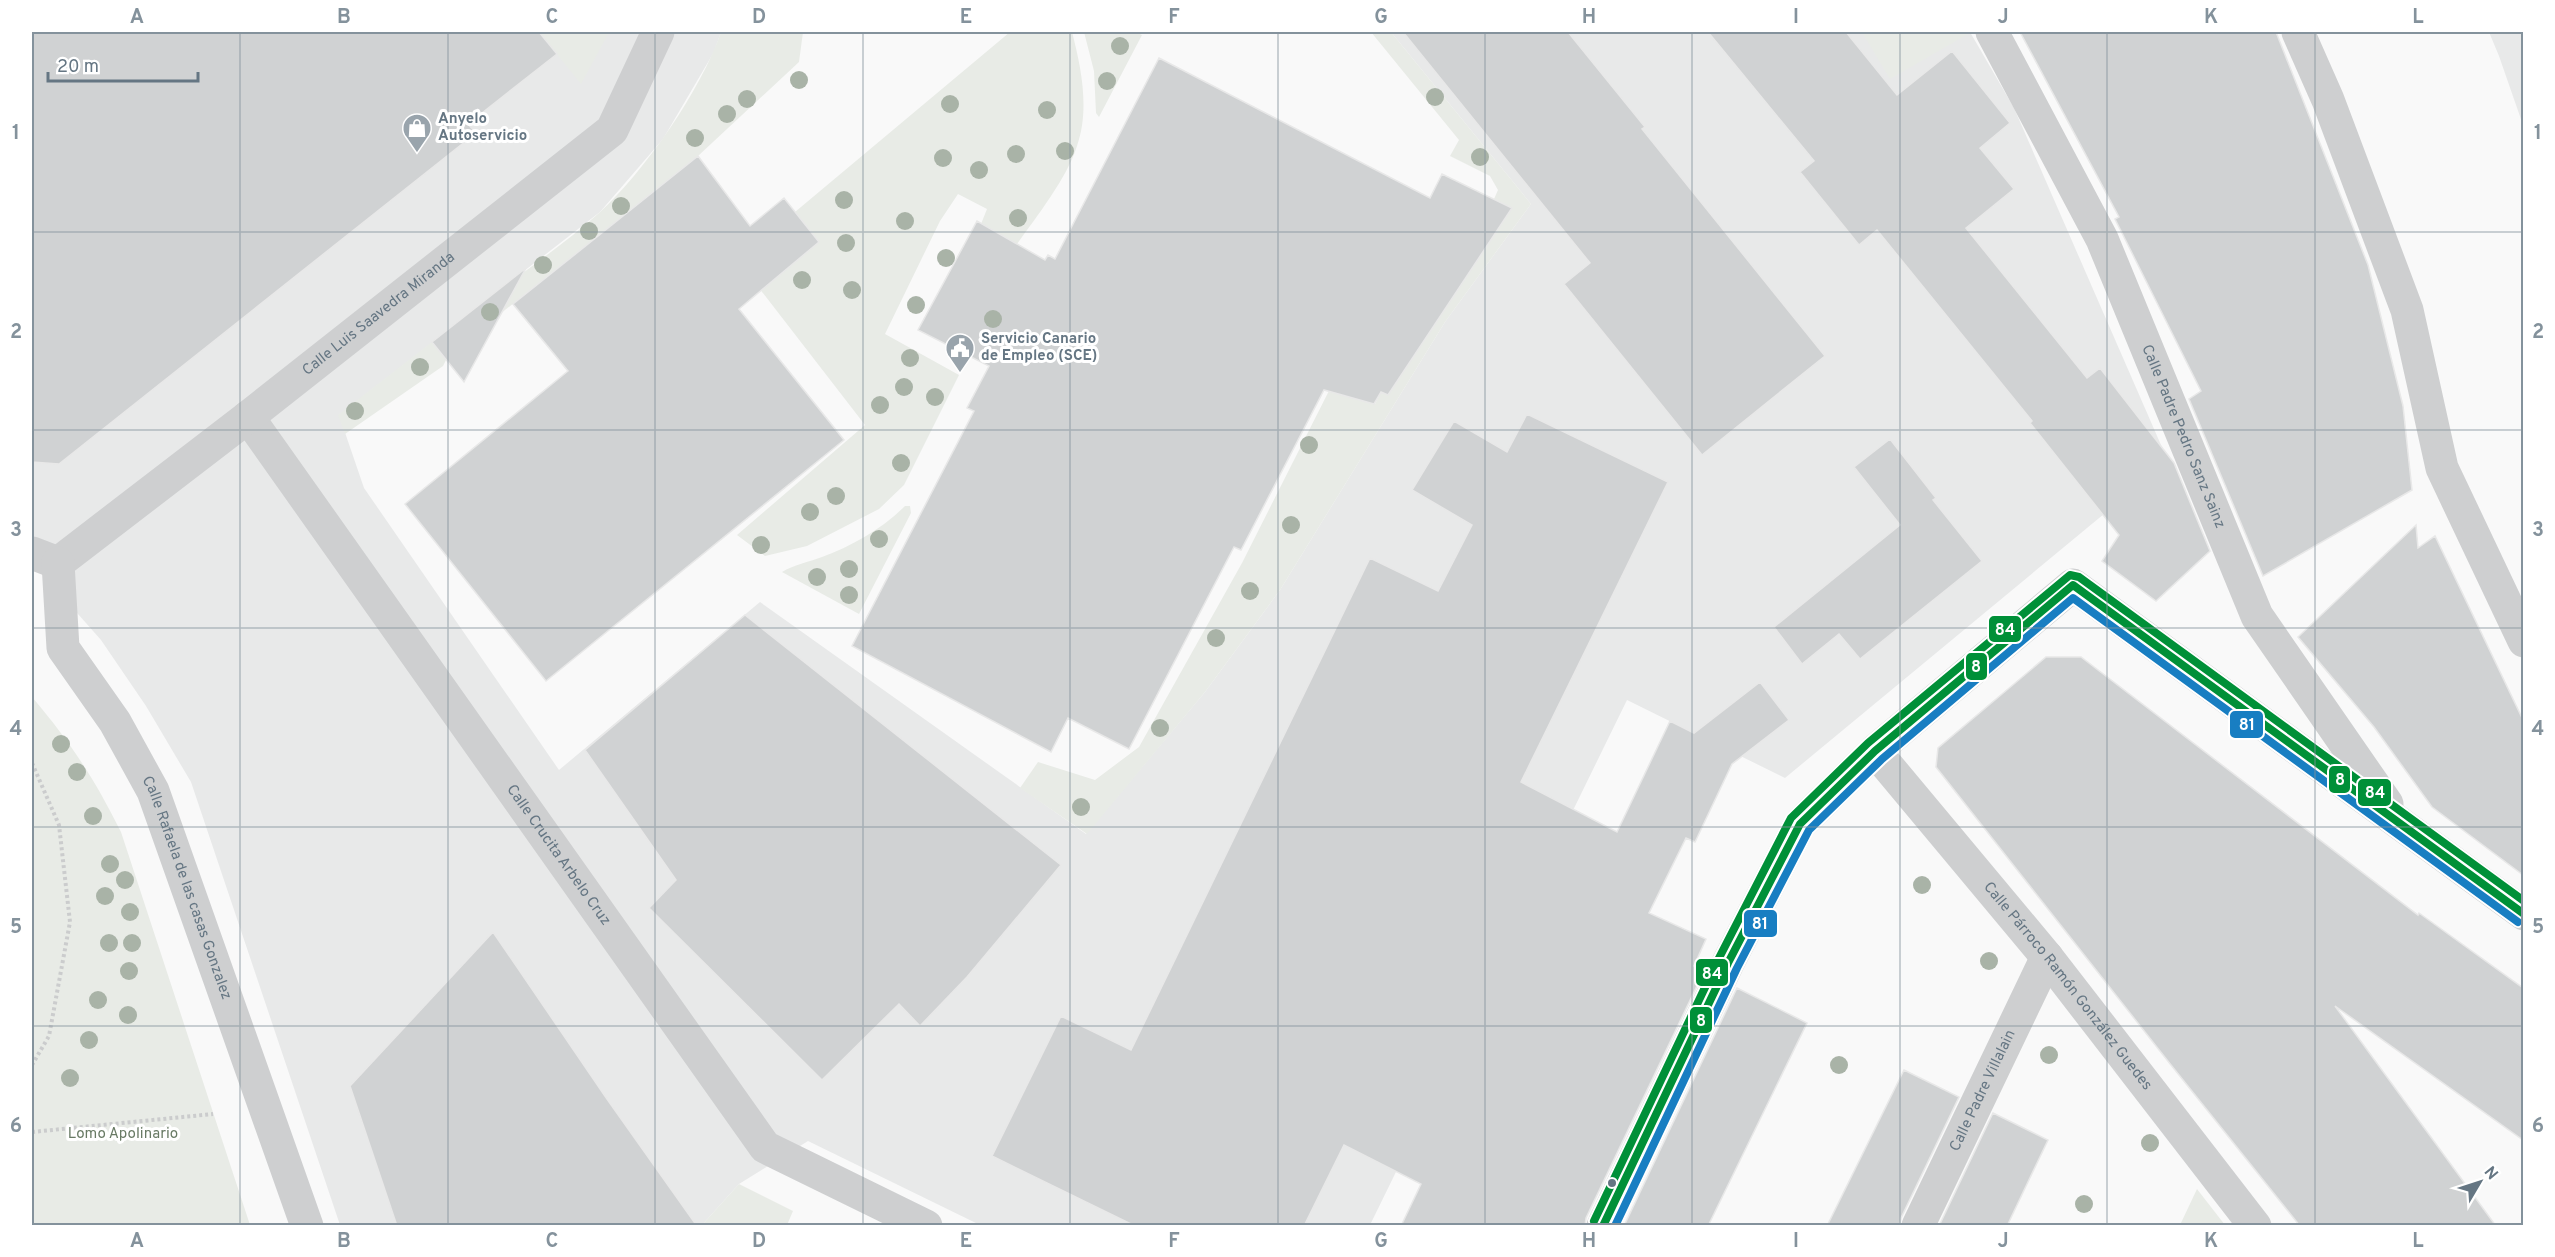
<svg xmlns="http://www.w3.org/2000/svg" width="2555" height="1257" font-family="Overpass,sans-serif">
<style>
.built{fill:#e8e9e9}
.green{fill:#e8ebe6}
.building{fill:#d0d2d3;stroke:#e8e8e8;stroke-width:1.5}
.lines{fill:none;stroke-linecap:round;stroke-linejoin:round}
.path{stroke:#cbcccd;stroke-width:4;stroke-dasharray:3 3;stroke-linecap:butt}
.minor{stroke:#cecfd0;stroke-width:33}
.bus-1-casing{stroke:#fff;stroke-width:12}
.bus-2-casing{stroke:#fff;stroke-width:12}
.bus-3-casing{stroke:#fff;stroke-width:12}
.bus-1{stroke:#009038;stroke-width:8}
.bus-2{stroke:#187ec2;stroke-width:8}
.bus-3{stroke:#009038;stroke-width:8}
.tree{fill:#a9b3a7}
.grid{fill:none;stroke:#84929c;stroke-width:1.5;stroke-opacity:0.55}
.bus-dot{fill:#657683;stroke:#fff;stroke-width:2}
.labels{text-anchor:middle;dominant-baseline:central;stroke-width:6;stroke-linejoin:round;paint-order:stroke}
.poi-label{font-size:15px;font-weight:bold;fill:#657683;stroke:#fff;text-anchor:start}
.street-label{font-size:15px;fill:#657683;stroke:#fff}
.park-label{font-size:15px;fill:#687a64;stroke:#fff}
.line-badge{stroke:#fff;stroke-width:2}
.badge-label{font-size:16px;text-anchor:middle;font-weight:bold;fill:#fff}
.neatline{fill:none;stroke:#84929c;stroke-width:2}
.grid-label{font-size:20px;text-anchor:middle;font-weight:bold;fill:#84929c}
</style>
<rect width="100%" height="100%" fill="#f9f9f9"/>
<path class="built" d="M32 32H721L714 52 663 139 600 212 339 415 364 488 559 770 760 602 1086 834 1205 692 1280 590 1445 322 1531 204 1391 32H1970L2014 108 2168 461 1785 778 1627 700 1370 1225H980L808 1141 739 1184 702 1225H340L191 782 146 706 101 640 32 562Z
M2489 32H2523V125L2499 56Z"/>
<path class="green" d="M539 32H609L581 84Z
M721 32H803L799 62 698 156 485 326 472 311C514 278 560 248 599 213 645 171 701 90 721 32Z
M1010 32H1072C1081 67 1090 109 1077 146 1067 178 1037 216 1017 244L981 224 987 209 958 194 940 221 885 334 959 375 904 485 879 509 807 546 765 556 737 535 865 425 725 244 780 274 819 242 795 212Z
M1084 32H1135L1142 35 1099 117 1096 113 1094 71Z
M1371 32H1391L1531 204 1445 322 1280 590 1205 692 1087 834 1020 788 1038 762 1095 780 1139 747 1242 563 1340 369 1368 402 1375 404 1381 392 1388 395 1512 208 1494 199 1498 190 1490 176 1450 156 1459 140Z
M1862 32H1966L1968 34 1890 79Z
M432 342 446 360 443 366 345 434 338 415Z
M905 506H910L911 513 859 614 782 572C793 565 809 562 822 557 852 546 882 529 905 506Z
M32 697C71 743 94 778 121 832L250 1225H32Z
M739 1184 793 1211 787 1225H702Z
M2197 1189 2225 1225H2180Z"/>
<path class="building" d="M32 32H539L557 54 468 124 476 133 59 464 32 462Z
M1403 32H1568L1645 127 1642 129 1825 356 1702 455 1564 284 1590 263Z
M1708 32H1846L1897 95 1952 51 2010 123 1980 148 2014 189 1966 228 2087 378 2100 368 2174 463 2210 551 2156 601 2102 561 2119 535 2030 423 2032 421 1877 230 1859 245 1800 172 1814 161Z
M2020 32H2276L2368 265 2403 406 2412 490 2263 576 2189 399 2201 391 2115 219 2119 217Z
M1159 58 1430 198 1442 174 1512 208 1388 395 1381 392 1374 404 1324 390 1241 550 1234 547 1129 749 1068 718 1051 752 852 646 974 411 967 408 989 366 918 330 977 221 1045 260 1048 255 1055 259Z
M698 156 750 226 784 198 819 242 739 309 844 440 546 681 405 504 568 371 513 304Z
M526 268 464 382 432 342Z
M1527 414 1668 482 1521 782 1617 832 1670 721 1694 733 1760 682 1789 720 1732 764 1695 842 1686 838 1649 913 1706 939 1694 966 1704 971 1586 1218 1585 1226H1401L1421 1184 1344 1145 1304 1226H1135L992 1156 1061 1016 1131 1050 1370 558 1438 591 1472 525 1412 490 1454 421 1507 452Z
M1890 439 1936 498 1933 500 1982 561 1860 659 1839 634 1802 664 1774 627 1900 525 1854 467Z
M2416 525 2418 548 2435 536 2523 720V875L2432 807 2374 727 2298 637Z
M745 615 1061 865 967 977 920 1026 899 1004 822 1080 649 908 676 880 585 750Z
M2046 657H2081L2418 915 2419 913 2523 988V1140L2335 1006 2496 1226H2300L2171 1065 1936 767 1938 748Z
M493 932 607 1099 697 1226H397L350 1086Z
M1737 988 1807 1023 1708 1226H1624Z
M1904 1070 1959 1097 1901 1218 1900 1226H1827Z
M1993 1113 2048 1140 2007 1226H1939Z"/>
<g class="lines">
<path class="path" d="M32 763 59 825 70 922 49 1036 32 1065
M32 1132 213 1114"/>
<g class="minor">
<path id="s1" d="M1992 32 2102 239 2257 616 2387 804"/>
<path d="M2298 32 2328 100 2407 310 2442 468 2524 641"/>
<path id="s2" d="M248 417 765 1147 926 1226"/>
<path d="M32 553 58 563"/>
<path id="s3" d="M58 563 248 417 612 130 658 32"/>
<path id="s4" d="M58 563 63 648 115 722 153 791 307 1226"/>
<path id="s5" d="M1875 751 2047 957 2255 1226"/>
<path d="M1603 1226 1728 963 1800 824 1875 751 2073 585 2524 914"/>
<path id="s6" d="M1918 1226 2047 957"/>
</g>
<g class="bus-1-casing">
<path id="bus-1" d="M1603 1226 1728 963 1800 824 1875 751 2073 585 2524 914"/>
</g>
<g class="bus-2-casing">
<path id="bus-2" d="M1615 1226 1737 968 1809 830 1882 759 2073 598 2518 922"/>
</g>
<g class="bus-3-casing">
<path id="bus-3" d="M1594 1221 1719 958 1791 818 1868 743 2070 575 2079 577 2524 901"/>
</g>
<use href="#bus-1" class="bus-1"/>
<use href="#bus-2" class="bus-2"/>
<use href="#bus-3" class="bus-3"/>
</g>
<g class="tree">
<circle cx="1120" cy="46" r="9"/>
<circle cx="799" cy="80" r="9"/>
<circle cx="1107" cy="81" r="9"/>
<circle cx="1435" cy="97" r="9"/>
<circle cx="747" cy="99" r="9"/>
<circle cx="950" cy="104" r="9"/>
<circle cx="1047" cy="110" r="9"/>
<circle cx="727" cy="114" r="9"/>
<circle cx="695" cy="138" r="9"/>
<circle cx="1065" cy="151" r="9"/>
<circle cx="1016" cy="154" r="9"/>
<circle cx="1480" cy="157" r="9"/>
<circle cx="943" cy="158" r="9"/>
<circle cx="979" cy="170" r="9"/>
<circle cx="844" cy="200" r="9"/>
<circle cx="621" cy="206" r="9"/>
<circle cx="1018" cy="218" r="9"/>
<circle cx="905" cy="221" r="9"/>
<circle cx="589" cy="231" r="9"/>
<circle cx="846" cy="243" r="9"/>
<circle cx="946" cy="258" r="9"/>
<circle cx="543" cy="265" r="9"/>
<circle cx="802" cy="280" r="9"/>
<circle cx="852" cy="290" r="9"/>
<circle cx="916" cy="305" r="9"/>
<circle cx="490" cy="312" r="9"/>
<circle cx="993" cy="319" r="9"/>
<circle cx="910" cy="358" r="9"/>
<circle cx="420" cy="367" r="9"/>
<circle cx="904" cy="387" r="9"/>
<circle cx="935" cy="397" r="9"/>
<circle cx="880" cy="405" r="9"/>
<circle cx="355" cy="411" r="9"/>
<circle cx="1309" cy="445" r="9"/>
<circle cx="901" cy="463" r="9"/>
<circle cx="836" cy="496" r="9"/>
<circle cx="810" cy="512" r="9"/>
<circle cx="1291" cy="525" r="9"/>
<circle cx="879" cy="539" r="9"/>
<circle cx="761" cy="545" r="9"/>
<circle cx="849" cy="569" r="9"/>
<circle cx="817" cy="577" r="9"/>
<circle cx="1250" cy="591" r="9"/>
<circle cx="849" cy="595" r="9"/>
<circle cx="1216" cy="638" r="9"/>
<circle cx="1160" cy="728" r="9"/>
<circle cx="61" cy="744" r="9"/>
<circle cx="77" cy="772" r="9"/>
<circle cx="1081" cy="807" r="9"/>
<circle cx="93" cy="816" r="9"/>
<circle cx="110" cy="864" r="9"/>
<circle cx="125" cy="880" r="9"/>
<circle cx="1922" cy="885" r="9"/>
<circle cx="105" cy="896" r="9"/>
<circle cx="130" cy="912" r="9"/>
<circle cx="109" cy="943" r="9"/>
<circle cx="132" cy="943" r="9"/>
<circle cx="1989" cy="961" r="9"/>
<circle cx="129" cy="971" r="9"/>
<circle cx="98" cy="1000" r="9"/>
<circle cx="128" cy="1015" r="9"/>
<circle cx="89" cy="1040" r="9"/>
<circle cx="2049" cy="1055" r="9"/>
<circle cx="1839" cy="1065" r="9"/>
<circle cx="70" cy="1078" r="9"/>
<circle cx="2150" cy="1143" r="9"/>
<circle cx="2084" cy="1204" r="9"/>
</g>
<path class="grid" d="M240 32V1226M448 32V1226M655 32V1226M863 32V1226M1070 32V1226M1278 32V1226M1485 32V1226M1692 32V1226M1900 32V1226M2107 32V1226M2315 32V1226M32 232H2524M32 430H2524M32 628H2524M32 827H2524M32 1026H2524"/>
<defs>
<g id="shop-pin" transform="scale(1.5)"><path d="M0 17L-7.5 6A9.5 9.5 0 1 1 7.5 6Z" fill="#99a4ac" stroke="#fff"/><path d="M-5-2.5h2.3a2.7 3.5 0 0 1 5.4 0H5L5.5 6h-11ZM-1.5-2.5h3a1.5 2.3 0 0 0-3 0Z" fill="#fff"/></g>
<g id="civic-pin" transform="scale(1.5)"><path d="M0 17L-7.5 6A9.5 9.5 0 1 1 7.5 6Z" fill="#99a4ac" stroke="#fff"/><path d="M-.6-6.5H3V-4.5H.6V-3L4-1V1h2V6H-6V1h2V-1L-.6-3ZM-1.2 2.5V6h2.4V2.5Z" fill="#fff"/></g>
</defs>
<g fill-rule="evenodd">
<use href="#shop-pin" x="417" y="128"/>
<use href="#civic-pin" x="960" y="348"/>
</g>
<circle class="bus-dot" cx="1612" cy="1183" r="5"/>
<g class="labels">
<g class="poi-label">
<text x="438" y="119">Anyelo<tspan x="438" dy="17">Autoservicio</tspan></text>
<text x="981" y="339">Servicio Canario<tspan x="981" dy="17">de Empleo (SCE)</tspan></text>
</g>
<g class="street-label">
<text stroke="none"><textPath href="#s3" startOffset="406">Calle Luis Saavedra Miranda</textPath></text>
<text stroke="none"><textPath href="#s1" startOffset="448">Calle Padre Pedro Sanz Sainz</textPath></text>
<text stroke="none"><textPath href="#s2" startOffset="537">Calle Crucita Arbelo Cruz</textPath></text>
<text stroke="none"><textPath href="#s4" startOffset="357">Calle Rafaela de las casas Gonzalez</textPath></text>
<text stroke="none"><textPath href="#s5" startOffset="304">Calle Párroco Ramón González Guedes</textPath></text>
<text stroke="none"><textPath href="#s6" startOffset="150">Calle Padre Villalain</textPath></text>
</g>
<g class="park-label">
<text x="123" y="1134">Lomo Apolinario</text>
</g>
</g>
<g class="line-badge">
<rect x="1988" y="615" width="34" height="28" rx="6" fill="#009038"/>
<rect x="1965" y="652" width="23" height="29" rx="6" fill="#009038"/>
<rect x="2229" y="710" width="35" height="29" rx="6" fill="#187ec2"/>
<rect x="2328" y="765" width="23" height="29" rx="6" fill="#009038"/>
<rect x="2357" y="778" width="35" height="29" rx="6" fill="#009038"/>
<rect x="1743" y="909" width="35" height="29" rx="6" fill="#187ec2"/>
<rect x="1695" y="958" width="34" height="29" rx="6" fill="#009038"/>
<rect x="1689" y="1006" width="24" height="28" rx="6" fill="#009038"/>
</g>
<g class="badge-label">
<text x="2005" y="635">84</text>
<text x="1976" y="672">8</text>
<text x="2247" y="730">81</text>
<text x="2340" y="785">8</text>
<text x="2375" y="798">84</text>
<text x="1760" y="929">81</text>
<text x="1712" y="979">84</text>
<text x="1701" y="1026">8</text>
</g>
<rect width="2555" height="1257" fill="none" stroke="#ffffff" stroke-width="66"/>
<g transform="translate(2480 1182) rotate(51)" stroke="#ffffff" stroke-width="4.5" paint-order="stroke">
<path d="M0-4.5L10 22L0 15L-10 22Z" fill="#657683"/>
<text y="-9" font-size="16" font-weight="bold" text-anchor="middle" fill="#657683">N</text>
</g>
<path d="M48 72v9h150v-9" fill="none" stroke="#657683" stroke-width="3"/>
<text x="57" y="72" font-size="18" fill="#657683" stroke="#ffffff" stroke-width="4.5" paint-order="stroke">20 m</text>
<rect x="33" y="33" width="2489" height="1191" class="neatline"/>
<g class="grid-label">
<text x="137" y="23">A</text>
<text x="344" y="23">B</text>
<text x="552" y="23">C</text>
<text x="759" y="23">D</text>
<text x="966" y="23">E</text>
<text x="1174" y="23">F</text>
<text x="1381" y="23">G</text>
<text x="1589" y="23">H</text>
<text x="1796" y="23">I</text>
<text x="2003" y="23">J</text>
<text x="2211" y="23">K</text>
<text x="2418" y="23">L</text>
<text x="16" y="139">1</text>
<text x="2538" y="139">1</text>
<text x="16" y="338">2</text>
<text x="2538" y="338">2</text>
<text x="16" y="536">3</text>
<text x="2538" y="536">3</text>
<text x="16" y="735">4</text>
<text x="2538" y="735">4</text>
<text x="16" y="933">5</text>
<text x="2538" y="933">5</text>
<text x="16" y="1132">6</text>
<text x="2538" y="1132">6</text>
<text x="137" y="1247">A</text>
<text x="344" y="1247">B</text>
<text x="552" y="1247">C</text>
<text x="759" y="1247">D</text>
<text x="966" y="1247">E</text>
<text x="1174" y="1247">F</text>
<text x="1381" y="1247">G</text>
<text x="1589" y="1247">H</text>
<text x="1796" y="1247">I</text>
<text x="2003" y="1247">J</text>
<text x="2211" y="1247">K</text>
<text x="2418" y="1247">L</text>
</g>
</svg>
